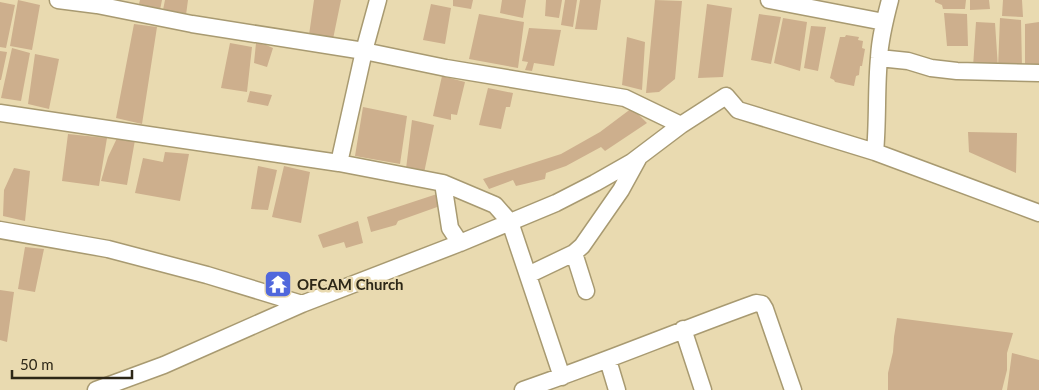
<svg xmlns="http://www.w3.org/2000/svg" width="1039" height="390" font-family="Lato,sans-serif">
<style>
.building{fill:#cdaf8d}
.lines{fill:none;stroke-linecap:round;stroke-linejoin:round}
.minor-casing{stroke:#a89a71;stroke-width:19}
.minor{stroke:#fff;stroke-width:16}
.labels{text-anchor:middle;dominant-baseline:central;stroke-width:5;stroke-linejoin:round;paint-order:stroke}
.poi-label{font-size:15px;font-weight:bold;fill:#2d2717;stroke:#e9dab0;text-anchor:start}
</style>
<rect width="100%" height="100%" fill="#e9dab0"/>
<path class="building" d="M18 0 40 5 32 50 10 46Z
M140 0H162L160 10 139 4Z
M165 0H188L186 15 163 10Z
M314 0H341L333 39 309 35Z
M453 0H473L471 9 453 6Z
M502 0H526L523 18 500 13Z
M546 0H562L559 18 545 16Z
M565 0H577L573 27 561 25Z
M580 0H601L597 30 575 29Z
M655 0 682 1 675 79 659 92 646 93Z
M935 0H966L965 9H943L942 5 935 2Z
M970 0H989L990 9 970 10Z
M1003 0H1022L1023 17 1002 16Z
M0 2 15 5 6 48 0 47Z
M431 4 451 8 445 44 423 40Z
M707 4 732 8 723 77 698 78Z
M944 13 967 14 968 46H947Z
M479 14 524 22 518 68 469 59Z
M759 14 781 17 771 64 751 60Z
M783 18 807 22 800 71 774 63Z
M1000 18 1021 20 1022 68H998L973 67 976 22 995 23 998 68Z
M1039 22V67L1025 66V24Z
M134 24 157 27 142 124 116 118Z
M811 26 826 27 818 71 804 68Z
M529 28 561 30 554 66 534 63 532 71 525 70 528 62 522 61Z
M846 35 859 37 858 40 863 41 862 48 865 49 862 66H860L859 75 856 76 854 86 835 82 834 80 830 78 840 37H845Z
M627 37 645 42 642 90 622 85Z
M230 43 252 47 247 92 221 88Z
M256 43 266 45 273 48 267 67 254 63Z
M12 48 30 53 21 101 1 98Z
M0 51 7 52 1 80H0Z
M35 54 59 59 49 109 28 104Z
M442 76 465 82 457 115 451 114V120L433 116Z
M488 88 513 93 510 107H506L501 129 479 125Z
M250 91 272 95 268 106 247 102Z
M363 107 407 116 400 164 355 156Z
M632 108 647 123 605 151 601 147 566 166 546 173 545 179 516 186 513 180 489 189 483 179 561 154 600 132Z
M412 120 434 125 424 173 406 169Z
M968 132 1017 133 1016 173 969 152Z
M68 134 107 138 99 186 62 181Z
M118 136 135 140 127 185 101 181 108 157Z
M165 152 189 154 180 201 135 193 143 158 163 162Z
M258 166 277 170 268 210 251 209Z
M284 166 310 172 301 223 272 217Z
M14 168 30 171 25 221 3 216 4 190Z
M437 194 440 206 398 221 396 225 371 232 367 217Z
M358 221 363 243 346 248 344 242 323 248 318 235Z
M25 247 44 249 35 292 18 289Z
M0 290 14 292 7 342 0 340Z
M897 318 1013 333 1007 353V370L1002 390H888V373L893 352 894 337Z
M1012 353 1039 360V390H1007Z"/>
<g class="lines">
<g class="minor-casing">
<path id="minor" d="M58 0 97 5 192 24 364 51 446 68 625 98 681 125
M769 0 884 22
M879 58 908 61 931 68 957 71 1039 73
M0 113 339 163 443 183 450 228 460 243
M875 152C878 121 876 89 879 58 880 38 885 19 890 0
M339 163 364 51 378 0
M443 183 495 205 510 222 562 377
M0 230 108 249 207 275 302 304
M574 253 586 291
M528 275 574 253 582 246 621 190 638 159
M683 329 703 390
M608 360 617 390
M96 390 164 365 302 304 460 243 556 203 595 183 632 162 681 125 726 96 738 110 875 152 1039 213
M523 390C602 363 678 331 756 303L762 304 765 309 793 390"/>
</g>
<use href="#minor" class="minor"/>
</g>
<defs>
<g id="temple-square" transform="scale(1.4375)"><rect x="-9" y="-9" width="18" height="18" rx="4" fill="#5067dc" stroke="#e9dab0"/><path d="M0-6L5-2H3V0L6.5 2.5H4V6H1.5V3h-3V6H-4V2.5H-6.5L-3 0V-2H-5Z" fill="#fff"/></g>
</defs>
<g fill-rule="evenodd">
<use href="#temple-square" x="278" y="284"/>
</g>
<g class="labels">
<g class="poi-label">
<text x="297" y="284">OFCAM Church</text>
</g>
</g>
<path d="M12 370v8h120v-8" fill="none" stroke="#2d2717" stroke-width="2.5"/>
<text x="20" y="370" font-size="15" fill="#2d2717" stroke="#e9dab0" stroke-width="4" paint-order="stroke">50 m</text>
</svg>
